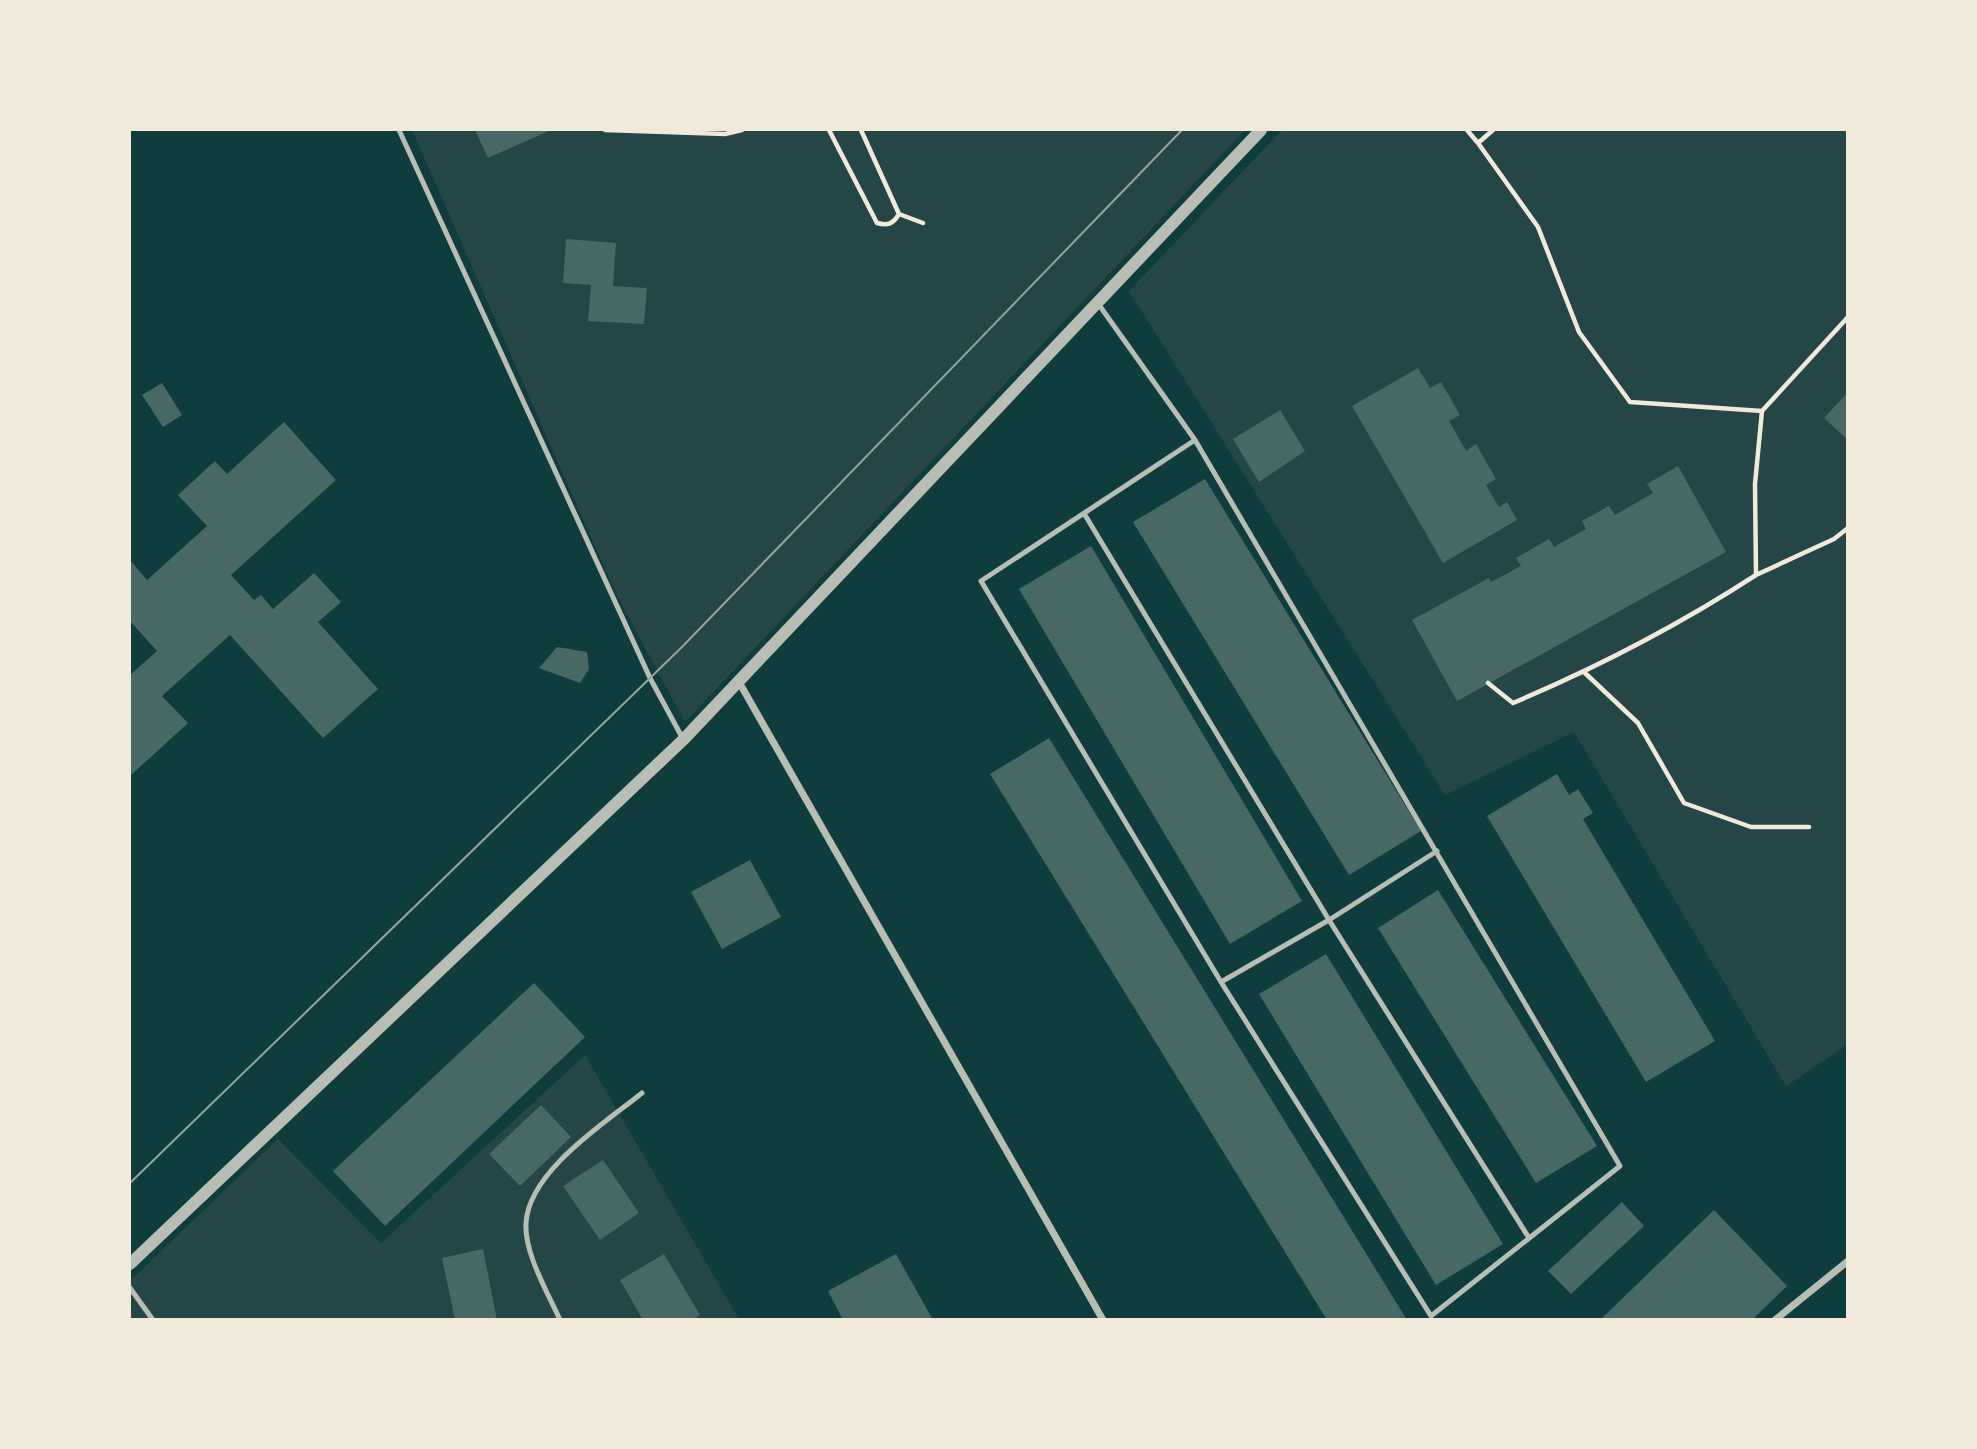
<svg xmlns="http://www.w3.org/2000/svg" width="1977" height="1449" font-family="'PT Sans',sans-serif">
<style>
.green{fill:#244646}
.building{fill:#486865}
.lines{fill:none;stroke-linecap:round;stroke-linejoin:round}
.path{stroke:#f1e9da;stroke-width:4.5}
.service{stroke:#b8beb3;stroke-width:5}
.minor{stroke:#b8beb3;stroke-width:7}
.tertiary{stroke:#b8beb3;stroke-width:12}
.tram{stroke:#97a49c;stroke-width:2}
</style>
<rect width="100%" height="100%" fill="#0f3d3e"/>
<path class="green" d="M412 130H1245L685 722 615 592Z
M1282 130H1847V1045L1786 1086 1574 732 1445 795 1129 291Z
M585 1055 739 1319H130V1281L278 1139 381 1243Z"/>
<path class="building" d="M475 130H551L488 158Z
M566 239 616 243 613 286 647 288 644 324 588 321 591 285 563 283Z
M1418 368 1430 388 1441 382 1460 415 1449 421 1466 451 1476 444 1496 479 1486 485 1499 507 1507 502 1517 520 1443 563 1352 406Z
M162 383 182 415 163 427 142 395Z
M1848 392V440L1824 418Z
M1280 410 1305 451 1259 482 1233 439Z
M284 422 336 480 231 575 254 600 261 595 273 609 314 573 341 602 318 622 378 689 323 738 230 635 162 696 188 723 130 776V675L157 651 130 621V560L147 580 207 526 178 495 215 461 227 474Z
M1678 466 1726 552 1457 701 1412 620 1489 578 1491 582 1521 566 1516 558 1549 539 1554 547 1586 529 1582 521 1609 506 1615 515 1653 493 1647 484Z
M1205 479 1421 831 1349 875 1133 522Z
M1091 546 1302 901 1230 944 1019 589Z
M557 647 587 652 589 669 580 683 539 668Z
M1049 738 1407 1320H1327L990 774Z
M1557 774 1569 795 1578 789 1593 813 1583 819 1715 1041 1646 1082 1487 816Z
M750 860 781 917 722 949 691 892Z
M1438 890 1597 1146 1536 1183 1378 928Z
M1326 954 1503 1244 1436 1285 1259 994Z
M534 983 585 1037 385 1226 333 1171Z
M541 1105 571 1137 520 1186 489 1154Z
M603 1160 639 1213 600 1240 563 1186Z
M1622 1202 1644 1226 1571 1294 1548 1271Z
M1714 1210 1787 1286 1752 1320H1600Z
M483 1249 497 1320H455L442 1258Z
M664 1254 700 1315 693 1320H643L620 1280Z
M896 1254 933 1320H843L828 1291Z"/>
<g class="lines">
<path class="path" d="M605 130 725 134 742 130
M829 130 877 223C888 226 893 224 899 214L923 223
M861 130 899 214
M1467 130 1478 143 1493 130
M1478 143 1538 227 1579 332 1630 402 1762 411
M1756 575 1834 539 1848 528
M1585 673 1638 723 1684 803 1751 827H1809
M1488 683 1513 703C1598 667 1679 625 1756 575L1755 484 1762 411 1848 317"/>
<path class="service" d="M399 130 650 678 683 739
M1097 302 1195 440 1620 1166 1431 1316 1221 982 981 581 1195 440
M1085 515 1329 920 1529 1238
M1221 982 1329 920 1437 851
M130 1288 153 1320
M560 1320C548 1293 524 1253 526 1223 529 1171 605 1123 642 1093"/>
<path class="minor" d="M739 682 1103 1320
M1775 1320 1848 1261"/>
<path class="tertiary" d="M130 1264 683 740 1261 130"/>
<path class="tram" d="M130 1183 682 647 1182 130"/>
</g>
<rect width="1977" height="1449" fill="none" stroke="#f1e9da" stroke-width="262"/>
</svg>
